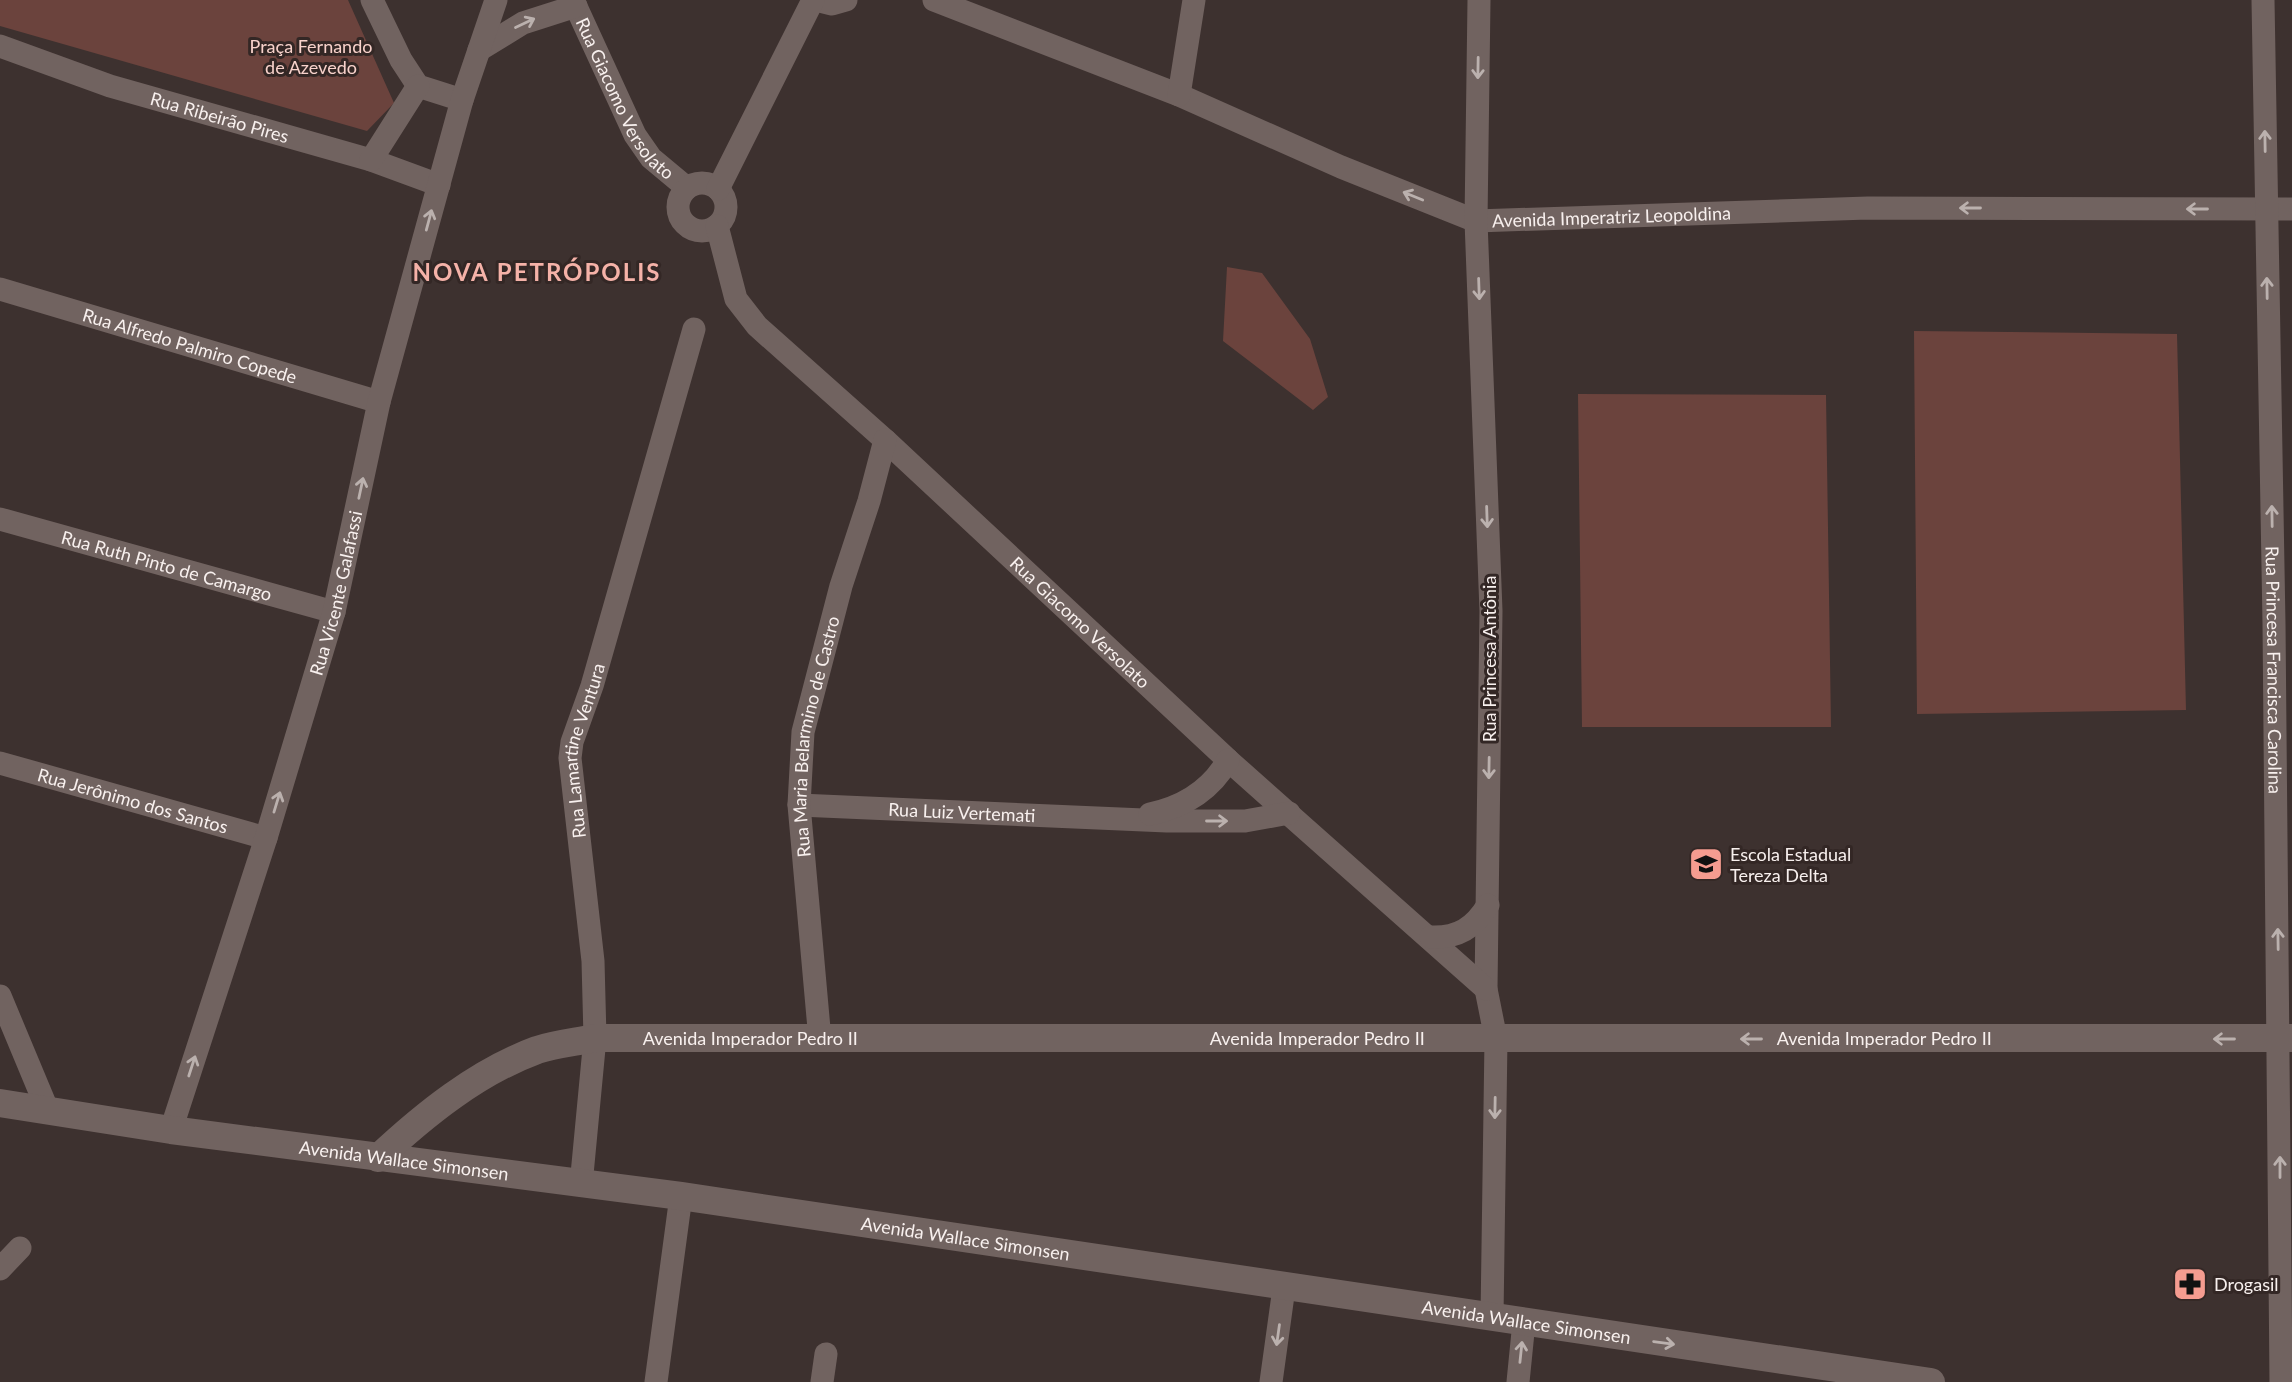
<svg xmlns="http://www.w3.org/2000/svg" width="2292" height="1382" font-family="Lato,sans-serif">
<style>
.green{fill:#6b433d}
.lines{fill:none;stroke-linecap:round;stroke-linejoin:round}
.minor{stroke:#716360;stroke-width:23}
.tertiary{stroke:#716360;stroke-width:28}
.oneway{stroke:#bbb1ae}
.labels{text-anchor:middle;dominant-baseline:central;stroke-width:6;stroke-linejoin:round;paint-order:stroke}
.park-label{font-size:18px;fill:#f8d2cb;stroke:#332725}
.street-label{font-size:18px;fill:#f8f0ee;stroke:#332725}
.poi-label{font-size:18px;fill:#f8f0ee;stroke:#332725;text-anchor:start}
.district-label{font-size:24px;font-weight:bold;letter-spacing:2px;fill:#f5b2a8;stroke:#332725}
</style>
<rect width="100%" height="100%" fill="#3d312f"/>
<path class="green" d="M0 0H348L394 103 367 131 0 26Z
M1227 267 1262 273 1310 339 1328 397 1313 410 1223 341Z
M1914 331 2177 334 2186 710 1917 714Z
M1578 394 1826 395 1831 727H1582Z"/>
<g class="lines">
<g class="minor">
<path d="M372 0 401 60 418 86 462 100"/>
<path id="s1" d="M573 0 635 135 651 158 687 188"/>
<path d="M816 0 832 4 846 0"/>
<path id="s2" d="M934 0 1179 95 1341 167 1476 221 1868 208 2292 209"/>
<path d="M1479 0 1476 221 1491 611 1486 989 1496 1039 1492 1317"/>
<path id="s3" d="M2263 0 2274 624 2281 1382"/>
<path id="s4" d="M0 46 110 86 371 160 439 185"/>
<path d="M479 50 523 23 576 6"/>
<path d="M1179 95 1194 0"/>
<path d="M371 160 418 86"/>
<circle cx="702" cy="207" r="24"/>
<path d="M718 189 813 0"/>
<path id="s5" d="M717 226 736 299 757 326 885 440 1228 760 1486 989"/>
<path id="s6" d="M0 289 379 402"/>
<path id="s7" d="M0 519 334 612"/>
<path id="s8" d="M0 763 266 838"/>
<path id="s9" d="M799 805 1167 821H1245L1289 813"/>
<path d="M1150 814C1183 807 1211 790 1228 760"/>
<path d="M1431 937C1458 938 1474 928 1488 905"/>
<path d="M0 996 48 1111"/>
<path id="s10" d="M820 1040 799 805 803 732 841 586 869 501 885 440"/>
<path id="s11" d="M171 1130 266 838 334 612 379 402 462 100 496 0"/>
<path id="s12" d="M581 1185 595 1038 593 961 570 758 572 742 592 686 694 329"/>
<path d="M0 1269 20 1248"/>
<path d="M656 1382 681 1196"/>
<path d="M822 1382 826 1354"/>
<path d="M1271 1382 1284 1288"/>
<path d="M1518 1382 1524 1322"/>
</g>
<g class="tertiary">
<path id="s13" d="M0 1103 171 1130 681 1196 1931 1382"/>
<path id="s14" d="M378 1158C424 1115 477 1072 537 1050 555 1044 576 1042 595 1038H2292"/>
</g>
</g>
<defs><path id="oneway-shaft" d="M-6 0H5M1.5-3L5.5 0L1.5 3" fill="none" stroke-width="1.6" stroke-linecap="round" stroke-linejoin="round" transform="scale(1.75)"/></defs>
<g class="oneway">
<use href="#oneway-shaft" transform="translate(525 23) rotate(-25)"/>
<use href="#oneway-shaft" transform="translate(1478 68) rotate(91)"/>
<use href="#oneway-shaft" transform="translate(2265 141) rotate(-91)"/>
<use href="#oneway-shaft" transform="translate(1413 196) rotate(-158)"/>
<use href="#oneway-shaft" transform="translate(1970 208) rotate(-180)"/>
<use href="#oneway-shaft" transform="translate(2197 209) rotate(-180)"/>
<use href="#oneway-shaft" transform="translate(429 220) rotate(-75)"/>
<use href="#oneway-shaft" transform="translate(2267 288) rotate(-91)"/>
<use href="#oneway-shaft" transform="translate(1479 289) rotate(88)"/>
<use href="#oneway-shaft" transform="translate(361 488) rotate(-78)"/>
<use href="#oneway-shaft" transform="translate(2272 516) rotate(-91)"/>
<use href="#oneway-shaft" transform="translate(1487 517) rotate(88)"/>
<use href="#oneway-shaft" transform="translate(1489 768) rotate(91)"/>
<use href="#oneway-shaft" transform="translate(277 802) rotate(-73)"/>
<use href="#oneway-shaft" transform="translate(1217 821)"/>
<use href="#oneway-shaft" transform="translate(2278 939) rotate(-91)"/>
<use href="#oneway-shaft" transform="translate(1751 1039) rotate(180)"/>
<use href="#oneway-shaft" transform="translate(2224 1039) rotate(180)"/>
<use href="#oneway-shaft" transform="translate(192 1066) rotate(-72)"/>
<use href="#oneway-shaft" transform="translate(1495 1108) rotate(91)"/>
<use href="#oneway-shaft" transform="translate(2280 1167) rotate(-90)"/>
<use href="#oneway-shaft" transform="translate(1278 1335) rotate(98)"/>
<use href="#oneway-shaft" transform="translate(1664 1343) rotate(8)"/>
<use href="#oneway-shaft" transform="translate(1521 1352) rotate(-84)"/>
</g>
<defs>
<g id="school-square" transform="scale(1.75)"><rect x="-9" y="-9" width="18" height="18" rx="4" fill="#f59c90" stroke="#332725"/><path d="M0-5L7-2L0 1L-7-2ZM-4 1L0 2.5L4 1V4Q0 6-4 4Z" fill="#111"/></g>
<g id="pharmacy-square" transform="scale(1.75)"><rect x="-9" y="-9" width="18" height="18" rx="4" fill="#f59c90" stroke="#332725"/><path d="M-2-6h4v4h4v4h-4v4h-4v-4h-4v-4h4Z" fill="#111"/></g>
</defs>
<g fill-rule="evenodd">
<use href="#school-square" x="1706" y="864"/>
<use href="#pharmacy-square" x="2190" y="1284"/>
</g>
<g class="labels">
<g class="park-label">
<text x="311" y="46">Praça Fernando<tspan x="311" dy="21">de Azevedo</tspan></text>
</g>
<g class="street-label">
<text stroke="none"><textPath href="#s1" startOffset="112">Rua Giacomo Versolato</textPath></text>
<text stroke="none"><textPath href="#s4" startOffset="231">Rua Ribeirão Pires</textPath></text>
<text stroke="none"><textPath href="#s2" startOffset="721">Avenida Imperatriz Leopoldina</textPath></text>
<text stroke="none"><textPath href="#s6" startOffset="198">Rua Alfredo Palmiro Copede</textPath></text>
<text stroke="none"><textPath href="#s7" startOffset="173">Rua Ruth Pinto de Camargo</textPath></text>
<text stroke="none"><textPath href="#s11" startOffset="562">Rua Vicente Galafassi</textPath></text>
<text stroke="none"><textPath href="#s5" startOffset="548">Rua Giacomo Versolato</textPath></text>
<text transform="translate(1489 659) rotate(-90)">Rua Princesa Antônia</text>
<text stroke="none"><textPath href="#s3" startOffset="670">Rua Princesa Francisca Carolina</textPath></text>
<text stroke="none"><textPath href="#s10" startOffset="306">Rua Maria Belarmino de Castro</textPath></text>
<text stroke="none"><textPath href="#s12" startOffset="438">Rua Lamartine Ventura</textPath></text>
<text stroke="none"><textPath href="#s8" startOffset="138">Rua Jerônimo dos Santos</textPath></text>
<text stroke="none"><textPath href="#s9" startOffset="163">Rua Luiz Vertemati</textPath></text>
<text stroke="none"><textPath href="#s14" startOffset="1542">Avenida Imperador Pedro II</textPath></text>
<text stroke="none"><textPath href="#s14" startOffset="408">Avenida Imperador Pedro II</textPath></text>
<text stroke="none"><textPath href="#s14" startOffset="975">Avenida Imperador Pedro II</textPath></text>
<text stroke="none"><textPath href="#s13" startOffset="408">Avenida Wallace Simonsen</textPath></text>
<text stroke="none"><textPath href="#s13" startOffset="975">Avenida Wallace Simonsen</textPath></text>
<text stroke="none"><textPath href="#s13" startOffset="1542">Avenida Wallace Simonsen</textPath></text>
</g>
<g class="poi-label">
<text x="1730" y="854">Escola Estadual<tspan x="1730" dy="21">Tereza Delta</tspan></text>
<text x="2214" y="1284">Drogasil</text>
</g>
<g class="district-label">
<text x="537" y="271">NOVA PETRÓPOLIS</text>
</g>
</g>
</svg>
